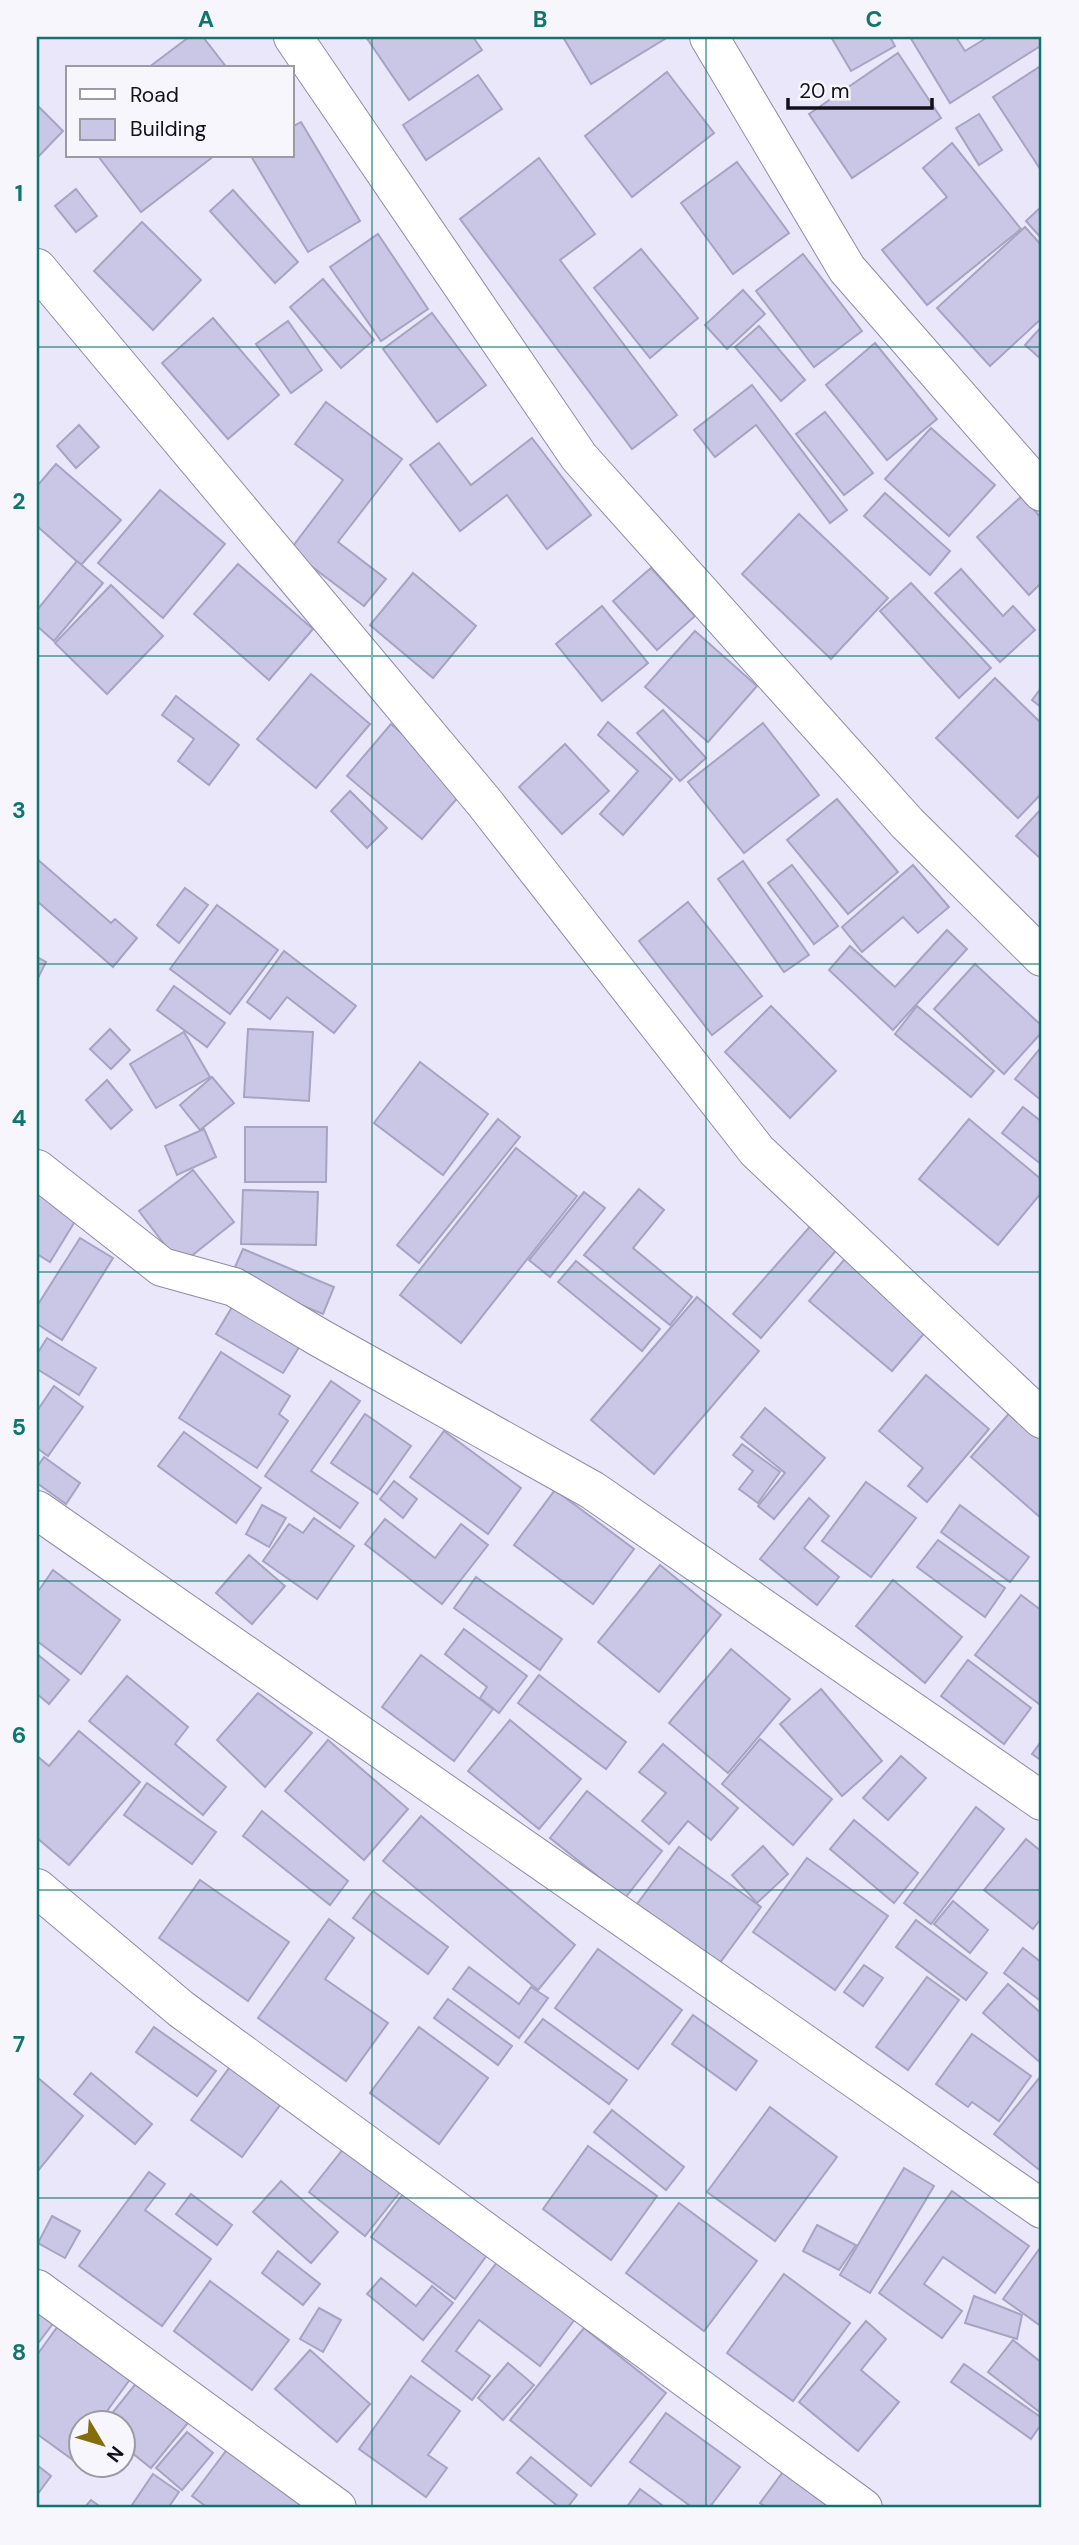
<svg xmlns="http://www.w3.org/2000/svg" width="1079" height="2545" font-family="'DM Sans',sans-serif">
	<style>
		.building { fill: #cac6e6; stroke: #a7a3c2; stroke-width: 2 }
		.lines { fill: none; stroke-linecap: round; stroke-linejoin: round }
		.minor-casing { stroke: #918aa7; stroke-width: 40 }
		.minor { stroke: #fff; stroke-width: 38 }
		.grid { fill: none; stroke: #0f766e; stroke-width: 2; stroke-opacity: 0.55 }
		.neatline { fill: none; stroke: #0f766e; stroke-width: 2.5 }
		.grid-label { font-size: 23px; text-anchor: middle; font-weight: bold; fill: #0f766e }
	</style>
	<rect width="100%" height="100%" fill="#ebe7fa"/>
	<!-- building -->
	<g class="building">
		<path d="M189 37H203L227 68H148Z"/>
		<path d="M366 37H473L482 50 409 100Z"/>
		<path d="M563 37H668L591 84Z"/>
		<path d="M831 37H890L895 46 851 71Z"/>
		<path d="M910 37H956L965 51 988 37H1042V45L950 103Z"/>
		<path d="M898 53 941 118 852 178 809 114Z"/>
		<path d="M1042 65V172L993 97Z"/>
		<path d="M667 72 714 133 632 197 585 136Z"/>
		<path d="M478 75 502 109 426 160 403 125Z"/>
		<path d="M37 105 63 131 37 158Z"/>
		<path d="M979 114 1002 150 979 165 956 128Z"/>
		<path d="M301 122 360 221 308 252 251 156H292V127Z"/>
		<path d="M952 143 1021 229 927 305 882 250 947 197 923 168Z"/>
		<path d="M98 156H214L141 212Z"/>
		<path d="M539 158 595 234 560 260 677 415 632 449 460 219Z"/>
		<path d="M737 162 789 233 733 274 681 203Z"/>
		<path d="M76 189 97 216 76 232 55 206Z"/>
		<path d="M233 190 298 262 275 283 210 211Z"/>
		<path d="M1040 208 1042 210V239L1026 221Z"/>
		<path d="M142 222 201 280 153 330 94 271Z"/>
		<path d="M1025 227 1042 246V318L990 366 937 308Z"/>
		<path d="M378 234 428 309 381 341 330 267Z"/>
		<path d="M641 249 698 318 650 358 594 288Z"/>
		<path d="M803 254 862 331 814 367 756 291Z"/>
		<path d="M323 279 374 340 341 368 290 307Z"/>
		<path d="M743 290 765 314 727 349 705 325Z"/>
		<path d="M432 313 486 385 437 422 383 349Z"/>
		<path d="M213 318 279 395 228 439 162 363Z"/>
		<path d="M288 321 322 370 291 393 256 344Z"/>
		<path d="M759 326 805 380 781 401 735 347Z"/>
		<path d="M1042 326V360L1025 345Z"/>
		<path d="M875 343 937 419 887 460 826 385Z"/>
		<path d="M752 385 847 510 830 523 756 425 715 457 694 430Z"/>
		<path d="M326 402 402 459 338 542 386 579 364 606 290 550 343 480 295 444Z"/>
		<path d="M825 412 873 473 844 495 796 434Z"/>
		<path d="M79 425 99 447 76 468 57 446Z"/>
		<path d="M931 428 995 485 949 536 885 479Z"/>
		<path d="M532 438 591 515 547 549 507 495 460 531 410 465 439 443 471 485Z"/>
		<path d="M56 464 121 520 81 565 37 526V486Z"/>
		<path d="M160 490 225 544 163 618 98 563Z"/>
		<path d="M885 493 950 551 930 575 864 516Z"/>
		<path d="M1022 496 1042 519V582L1029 595 977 537Z"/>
		<path d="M799 514 888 598 831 659 742 574Z"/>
		<path d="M77 561 103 583 54 641 37 626V610Z"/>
		<path d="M238 564 313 629 269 680 194 614Z"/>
		<path d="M651 568 695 616 657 650 613 601Z"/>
		<path d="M961 569 1003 616 1013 606 1035 630 1000 662 935 593Z"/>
		<path d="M413 573 476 626 433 678 370 625Z"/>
		<path d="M911 583 991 668 959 698 880 611Z"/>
		<path d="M111 585 163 636 107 694 55 643Z"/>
		<path d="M602 606 648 663 602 701 556 644Z"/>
		<path d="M695 631 757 686 708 742 645 687Z"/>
		<path d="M311 674 370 724 316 788 257 739Z"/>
		<path d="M995 678 1042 724V793L1018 818 936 738Z"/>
		<path d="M1042 687V708L1032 700Z"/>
		<path d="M176 696 239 745 209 785 178 761 194 739 162 715Z"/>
		<path d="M663 710 706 758 680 781 637 733Z"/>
		<path d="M608 722 672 779 623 835 600 814 638 771 598 735Z"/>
		<path d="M763 723 819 795 744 853 688 782Z"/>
		<path d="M391 724 466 788 422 839 347 776Z"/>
		<path d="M565 744 609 791 562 834 519 787Z"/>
		<path d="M350 791 387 828 367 848 331 811Z"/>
		<path d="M837 799 898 872 848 914 787 840Z"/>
		<path d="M1042 808V860L1016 836Z"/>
		<path d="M37 859 111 923 115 919 137 938 113 967 37 901Z"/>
		<path d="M743 861 809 955 784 972 718 879Z"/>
		<path d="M792 865 838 926 814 944 768 883Z"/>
		<path d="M913 865 949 907 918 933 903 917 862 952 842 927Z"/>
		<path d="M185 888 208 905 179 943 157 925Z"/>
		<path d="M688 902 762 996 712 1035 639 941Z"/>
		<path d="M217 905 278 950 230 1014 170 969Z"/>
		<path d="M947 930 967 949 893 1030 829 970 850 946 895 987Z"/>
		<path d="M284 951 356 1006 334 1033 287 997 270 1019 247 1002Z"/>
		<path d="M37 957 46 962 37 980Z"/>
		<path d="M975 964 1042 1026V1032L1004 1074 934 1009Z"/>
		<path d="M174 986 225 1023 207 1047 157 1010Z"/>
		<path d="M771 1006 836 1071 790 1118 725 1052Z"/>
		<path d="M917 1006 994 1071 971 1097 895 1034Z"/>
		<path d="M110 1029 130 1050 111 1069 90 1049Z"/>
		<path d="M248 1029 313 1032 309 1101 244 1097Z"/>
		<path d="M184 1032 210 1077 156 1108 130 1064Z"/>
		<path d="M1042 1046V1101L1015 1079Z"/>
		<path d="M420 1062 488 1114 443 1175 374 1123Z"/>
		<path d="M212 1077 234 1103 200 1130 180 1105Z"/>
		<path d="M107 1080 132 1110 111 1129 86 1100Z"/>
		<path d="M1023 1107 1042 1122V1165L1002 1133Z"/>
		<path d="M498 1119 520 1137 419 1263 397 1245Z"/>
		<path d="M969 1119 1042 1180V1192L998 1245 919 1179Z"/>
		<path d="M245 1127H327L326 1182H245Z"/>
		<path d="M204 1129 216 1157 177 1175 165 1146Z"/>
		<path d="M516 1148 577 1196 461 1343 400 1295Z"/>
		<path d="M193 1170 234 1222 180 1265 139 1211Z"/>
		<path d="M639 1189 664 1210 633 1248 692 1297 670 1325 584 1255Z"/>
		<path d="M243 1190 318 1192 316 1245 241 1244Z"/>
		<path d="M584 1192 605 1208 550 1277 529 1260Z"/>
		<path d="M37 1193 77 1218 50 1262 37 1254Z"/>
		<path d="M814 1222 840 1246 761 1338 733 1314Z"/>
		<path d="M80 1238 113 1258 62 1340 37 1324V1306Z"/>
		<path d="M243 1249 334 1287 323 1314 231 1276Z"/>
		<path d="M850 1253 933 1323 892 1371 809 1301Z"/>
		<path d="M576 1261 660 1329 642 1351 558 1282Z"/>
		<path d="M697 1297 759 1351 654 1474 591 1420Z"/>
		<path d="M235 1302 303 1341 283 1373 216 1334Z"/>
		<path d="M47 1338 96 1368 79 1395 37 1369V1354Z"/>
		<path d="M221 1352 290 1396 279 1414 288 1421 257 1468 179 1418Z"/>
		<path d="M926 1375 989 1429 927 1502 908 1486 923 1468 879 1431Z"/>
		<path d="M331 1381 360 1401 311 1471 358 1503 340 1528 265 1476Z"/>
		<path d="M54 1386 83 1407 48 1456 37 1448V1411Z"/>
		<path d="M765 1408 825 1458 774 1519 758 1506 785 1473 741 1437Z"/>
		<path d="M1013 1409 1042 1434V1519L971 1457Z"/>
		<path d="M365 1414 411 1446 377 1494 331 1463Z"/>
		<path d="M444 1431 521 1488 488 1534 410 1477Z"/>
		<path d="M184 1432 261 1488 236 1523 158 1466Z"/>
		<path d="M742 1444 780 1472 758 1503 739 1489 753 1471 733 1455Z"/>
		<path d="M44 1457 80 1483 66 1504 37 1483V1467Z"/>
		<path d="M394 1481 417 1499 403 1518 380 1499Z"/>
		<path d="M866 1482 916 1518 871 1577 822 1541Z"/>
		<path d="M555 1490 634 1549 593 1604 514 1545Z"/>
		<path d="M809 1498 829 1516 804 1548 839 1577 817 1605 760 1559Z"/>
		<path d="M262 1505 286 1518 269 1547 246 1534Z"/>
		<path d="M960 1505 1029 1557 1010 1582 941 1532Z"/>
		<path d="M314 1518 354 1546 317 1599 263 1561 289 1524 303 1533Z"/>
		<path d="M385 1519 435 1558 461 1524 488 1545 442 1604 365 1544Z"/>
		<path d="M938 1540 1005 1588 985 1617 917 1567Z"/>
		<path d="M249 1555 285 1586 252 1624 216 1593Z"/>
		<path d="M660 1565 721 1615 659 1692 598 1642Z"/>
		<path d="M53 1570 120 1620 81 1674 37 1641V1593Z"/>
		<path d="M476 1577 562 1639 540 1670 454 1608Z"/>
		<path d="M893 1580 962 1637 925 1683 856 1626Z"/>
		<path d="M1021 1595 1042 1611V1699L1039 1704 975 1655Z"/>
		<path d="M464 1629 527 1676 499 1713 480 1698 487 1687 445 1654Z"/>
		<path d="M731 1649 790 1699 728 1773 669 1723Z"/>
		<path d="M37 1654 69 1680 49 1704 37 1694Z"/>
		<path d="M421 1655 493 1709 454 1761 382 1707Z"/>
		<path d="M968 1660 1031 1708 1004 1744 941 1696Z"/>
		<path d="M539 1675 626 1742 606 1769 518 1703Z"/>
		<path d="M127 1676 188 1727 175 1744 226 1787 203 1815 89 1721Z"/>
		<path d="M821 1689 882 1761 842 1796 780 1724Z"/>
		<path d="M258 1693 312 1733 265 1787 217 1740Z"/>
		<path d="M510 1720 581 1779 539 1829 468 1771Z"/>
		<path d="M79 1731 140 1782 69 1865 37 1838V1756L49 1766Z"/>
		<path d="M760 1739 832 1799 793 1845 722 1784Z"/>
		<path d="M328 1740 408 1809 364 1860 285 1791Z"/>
		<path d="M1042 1740V1761L1032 1754Z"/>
		<path d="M663 1744 738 1808 711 1840 688 1821 669 1844 642 1821 666 1793 639 1772Z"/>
		<path d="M901 1756 926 1778 888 1820 863 1798Z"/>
		<path d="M147 1783 216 1832 192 1864 124 1815Z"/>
		<path d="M587 1791 662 1851 625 1898 550 1838Z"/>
		<path d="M976 1807 1004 1829 931 1924 904 1903Z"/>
		<path d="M262 1811 348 1881 330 1905 243 1836Z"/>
		<path d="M421 1816 575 1945 538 1990 383 1861Z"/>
		<path d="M854 1820 918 1873 894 1903 830 1849Z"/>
		<path d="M1026 1839 1042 1852V1917L1033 1929 984 1890Z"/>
		<path d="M763 1846 788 1874 757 1903 732 1875Z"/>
		<path d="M679 1847 761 1907 719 1964 637 1904Z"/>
		<path d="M807 1858 888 1916 835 1990 753 1932Z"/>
		<path d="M200 1880 289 1942 248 2001 159 1938Z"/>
		<path d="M373 1891 448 1947 428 1974 353 1918Z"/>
		<path d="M953 1901 988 1930 970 1953 934 1924Z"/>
		<path d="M329 1919 354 1938 325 1979 388 2023 346 2081 258 2018Z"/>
		<path d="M916 1920 987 1973 966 2000 896 1947Z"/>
		<path d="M1023 1948 1042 1963V2002L1004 1973Z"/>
		<path d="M598 1949 682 2010 638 2069 555 2008Z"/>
		<path d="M864 1965 883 1978 863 2006 844 1992Z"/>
		<path d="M469 1967 519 2004 531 1987 548 1998 519 2038 453 1989Z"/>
		<path d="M927 1977 959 2000 908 2070 876 2047Z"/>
		<path d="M1008 1984 1042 2014V2064L983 2013Z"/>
		<path d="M448 1999 512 2046 498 2065 434 2018Z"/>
		<path d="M693 2015 757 2061 736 2090 672 2044Z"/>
		<path d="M543 2019 627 2080 609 2104 525 2042Z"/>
		<path d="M154 2027 216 2071 197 2096 136 2052Z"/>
		<path d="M419 2027 488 2078 439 2144 370 2093Z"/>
		<path d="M972 2034 1031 2076 999 2121 972 2102 968 2107 936 2084Z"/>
		<path d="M235 2060 286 2097 242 2157 191 2120Z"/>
		<path d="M91 2073 152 2124 135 2144 74 2094Z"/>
		<path d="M37 2077 83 2116 37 2172Z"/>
		<path d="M1040 2077 1042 2079V2172L994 2134Z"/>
		<path d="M770 2107 837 2157 775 2241 707 2192Z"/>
		<path d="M612 2110 684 2167 666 2190 594 2132Z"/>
		<path d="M348 2143 404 2187 365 2236 309 2192Z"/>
		<path d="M588 2146 657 2196 611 2260 543 2209Z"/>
		<path d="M904 2168 934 2186 870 2293 840 2275Z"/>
		<path d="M149 2172 165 2184 145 2210 211 2259 162 2326 79 2266Z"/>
		<path d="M281 2181 338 2232 311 2263 253 2212Z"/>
		<path d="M406 2190 490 2251 455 2299 371 2237Z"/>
		<path d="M952 2191 1029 2246 995 2293 943 2257 924 2284 962 2311 942 2338 879 2293Z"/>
		<path d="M191 2194 232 2225 217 2245 176 2214Z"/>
		<path d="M679 2203 757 2261 704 2331 626 2273Z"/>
		<path d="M52 2216 80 2231 65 2258 38 2243Z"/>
		<path d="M817 2225 856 2245 839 2270 803 2251Z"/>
		<path d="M1040 2248 1042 2250V2327L1003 2299Z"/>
		<path d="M278 2251 320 2284 303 2305 262 2273Z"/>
		<path d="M498 2261 575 2319 540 2366 479 2320 456 2351 490 2376 472 2400 422 2361Z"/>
		<path d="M784 2274 850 2323 793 2401 727 2353Z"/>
		<path d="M381 2278 416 2306 432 2286 453 2303 423 2340 367 2294Z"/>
		<path d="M210 2281 289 2340 252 2390 174 2331Z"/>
		<path d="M974 2296 1022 2315 1017 2339 965 2323Z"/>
		<path d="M37 2302 58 2317 39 2342 37 2341Z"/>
		<path d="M319 2308 341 2320 323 2352 300 2339Z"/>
		<path d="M866 2321 886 2339 861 2370 899 2402 858 2451 799 2402Z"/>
		<path d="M58 2326 131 2378 99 2422H80V2449L73 2460 37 2434V2355Z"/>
		<path d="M584 2328 666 2393 591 2486 510 2420Z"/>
		<path d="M1013 2340 1042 2363V2414L988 2372Z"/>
		<path d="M310 2350 370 2404 337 2442 275 2389Z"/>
		<path d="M508 2363 534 2385 503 2420 478 2398Z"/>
		<path d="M964 2364 1042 2418V2423L1031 2439 951 2382Z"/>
		<path d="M142 2376 192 2418 151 2468 122 2445V2422H105Z"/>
		<path d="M411 2376 460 2411 428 2455 447 2468 426 2497 359 2449Z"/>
		<path d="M666 2413 740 2467 709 2508H693L630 2462Z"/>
		<path d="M187 2432 213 2453 182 2490 156 2468Z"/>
		<path d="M232 2443 311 2508H208L192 2496Z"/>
		<path d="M531 2457 577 2495 567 2508H560L517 2473Z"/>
		<path d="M37 2465 51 2476 37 2495Z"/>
		<path d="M783 2472 832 2508H767L760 2503Z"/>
		<path d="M153 2474 179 2492 168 2508H130Z"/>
		<path d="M640 2489 666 2508H626Z"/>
		<path d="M91 2500 102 2508H84Z"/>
	</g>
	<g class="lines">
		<defs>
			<g id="minor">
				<path d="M293 37 579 457 907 823 1042 957"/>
				<path d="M709 37 847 269 1042 492"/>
				<path d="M37 268 484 802 757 1151 1042 1419"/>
				<path d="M37 1169 162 1267 234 1287 320 1338 592 1490 1042 1801"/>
				<path d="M37 1510 1042 2209"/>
				<path d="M37 1888 181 2009 863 2508"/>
				<path d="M37 2289 337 2508"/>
			</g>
		</defs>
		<!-- minor casing -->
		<use href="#minor" class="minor-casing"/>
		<!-- minor -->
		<use href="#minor" class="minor"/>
	</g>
	<!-- grid -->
	<path class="grid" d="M372 37V2508M706 37V2508M37 347H1042M37 656H1042M37 964H1042M37 1272H1042M37 1581H1042M37 1890H1042M37 2198H1042"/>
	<!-- border -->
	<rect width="1079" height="2545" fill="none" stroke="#f7f6fd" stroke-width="77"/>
	<!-- legend -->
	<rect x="66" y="66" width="228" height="91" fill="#f7f6fd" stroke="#9c9aa3" stroke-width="2"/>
	<rect x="80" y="89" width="35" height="10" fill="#ffffff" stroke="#9c9aa3" stroke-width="2"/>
	<text x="130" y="102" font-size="21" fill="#13101b">Road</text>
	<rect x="80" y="119" width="35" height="21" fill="#cac6e6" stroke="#9c9aa3" stroke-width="2"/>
	<text x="130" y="136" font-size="21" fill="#13101b">Building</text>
	<!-- north arrow -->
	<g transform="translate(102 2444) rotate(128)"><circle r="33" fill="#f7f6fd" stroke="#9c9aa3" stroke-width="2"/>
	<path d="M0-5L12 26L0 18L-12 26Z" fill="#836e0b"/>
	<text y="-10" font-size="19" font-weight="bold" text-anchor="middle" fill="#13101b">N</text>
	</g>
	<!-- scale -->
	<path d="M788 98v10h144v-10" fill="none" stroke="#13101b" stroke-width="3.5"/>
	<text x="799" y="98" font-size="21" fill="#13101b" stroke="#f7f6fd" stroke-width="5" paint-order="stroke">20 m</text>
	<rect x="38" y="38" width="1002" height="2468" class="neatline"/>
	<g class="grid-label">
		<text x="206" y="27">A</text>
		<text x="540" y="27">B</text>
		<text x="874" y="27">C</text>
		<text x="19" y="201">1</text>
		<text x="19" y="509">2</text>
		<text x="19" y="818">3</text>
		<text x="19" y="1126">4</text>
		<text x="19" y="1435">5</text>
		<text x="19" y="1743">6</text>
		<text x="19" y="2052">7</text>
		<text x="19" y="2360">8</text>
	</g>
</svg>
